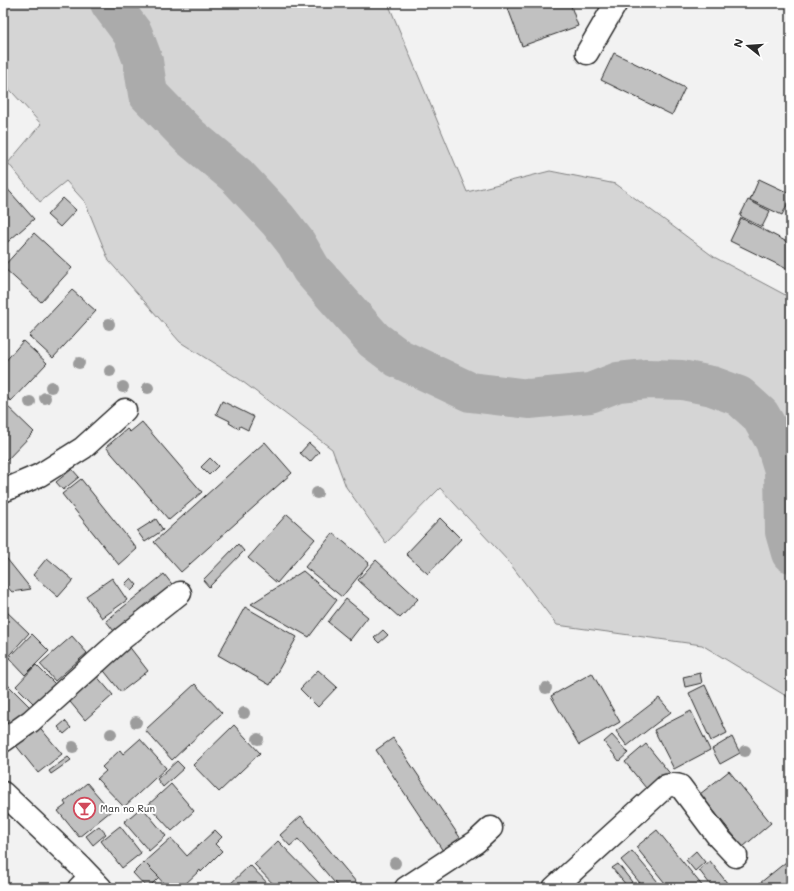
<svg xmlns="http://www.w3.org/2000/svg" width="794" height="891" font-family="Mali,sans-serif">
	<style>
		.green { fill: #d5d5d5; stroke: #808080 }
		.lines { fill: none; stroke-linecap: round; stroke-linejoin: round }
		.river { stroke: #ababab; stroke-width: 40 }
		.building { fill: #c1c1c1; stroke: #2b2b2b }
		.minor-casing { stroke: #2b2b2b; stroke-width: 25 }
		.major-casing { stroke: #2b2b2b; stroke-width: 25 }
		.minor { stroke: #fff; stroke-width: 22 }
		.major { stroke: #fff; stroke-width: 22 }
		.tree { fill: #9c9c9c }
		.labels { text-anchor: middle; dominant-baseline: central; stroke-width: 4; stroke-linejoin: round; paint-order: stroke }
		.poi-label { font-size: 10px; fill: #2b2b2b; stroke: #fff; text-anchor: start }
	</style>
	<rect width="100%" height="100%" fill="#f2f2f2"/>
	<filter id="ink" filterUnits="userSpaceOnUse"><feTurbulence type="fractalNoise" baseFrequency=".025" numOctaves="2"/><feDisplacementMap in="SourceGraphic" scale="8" xChannelSelector="R" yChannelSelector="G"/><feConvolveMatrix kernelMatrix="1 2 1 2 8 2 1 2 1" color-interpolation-filters="sRGB"/></filter>
	<g filter="url(#ink)">
		<!-- green -->
		<path class="green" d="M3 3H388L467 192 550 171 616 184 714 257 791 298V699L702 645 557 625 508 561 440 488 386 543 346 487 332 449 239 379 180 342 109 261 85 202 66 181 40 202 8 163 41 124 3 82Z"/>
		<g class="lines">
			<!-- river -->
			<path class="river" d="M110 3 133 34 143 61 148 94 190 137 237 176 278 220 296 243 311 269 374 340 398 358 470 392 529 399 590 393 618 382 647 379 682 380 712 386 739 396 760 415 775 441 784 470 785 532 791 553"/>
		</g>
		<!-- building -->
		<g class="building">
			<path d="M506 3H570L578 26 522 46Z"/>
			<path d="M614 53 685 88 672 115 601 80Z"/>
			<path d="M759 179 791 194V197L782 215 750 200Z"/>
			<path d="M3 185H4L34 219 3 246Z"/>
			<path d="M63 198 76 210 60 227 47 215Z"/>
			<path d="M748 200 770 211 762 227 740 216Z"/>
			<path d="M741 218 791 244V271L730 241Z"/>
			<path d="M34 233 72 268 41 302 3 267Z"/>
			<path d="M72 290 96 311 53 358 29 336Z"/>
			<path d="M23 341 47 363 11 401 3 394V364Z"/>
			<path d="M222 401 254 417 248 430 240 426 239 429 229 423 230 421 216 414Z"/>
			<path d="M3 402 34 432 3 464Z"/>
			<path d="M142 422 202 492 169 520 106 447 127 429 130 432Z"/>
			<path d="M265 442 292 473 181 572 154 542Z"/>
			<path d="M309 443 319 452 310 462 300 453Z"/>
			<path d="M210 458 218 466 209 475 201 467Z"/>
			<path d="M72 469 79 477 63 490 56 482Z"/>
			<path d="M81 479 137 549 119 565 62 494Z"/>
			<path d="M287 514 315 539 277 583 248 558Z"/>
			<path d="M440 518 461 539 428 574 406 554Z"/>
			<path d="M156 519 163 530 145 542 137 531Z"/>
			<path d="M333 533 369 563 342 597 305 567Z"/>
			<path d="M238 544 244 551 209 587 203 580Z"/>
			<path d="M3 554 31 589 12 592 3 582Z"/>
			<path d="M47 558 73 580 58 597 33 575Z"/>
			<path d="M376 560 418 599 400 618 358 580Z"/>
			<path d="M303 571 337 600 309 637 251 604Z"/>
			<path d="M164 574 175 588 117 635 106 621Z"/>
			<path d="M112 578 127 600 102 618 86 596Z"/>
			<path d="M131 578 137 585 131 591 125 584Z"/>
			<path d="M346 599 368 617 350 640 328 622Z"/>
			<path d="M245 607 297 637 270 685 218 655Z"/>
			<path d="M5 610 29 633 3 662V612Z"/>
			<path d="M383 630 388 635 379 643 374 638Z"/>
			<path d="M32 634 49 651 25 675 9 658Z"/>
			<path d="M72 636 87 653 55 681 40 664Z"/>
			<path d="M128 645 148 671 121 692 101 667Z"/>
			<path d="M36 665 57 686 37 707 16 686Z"/>
			<path d="M318 670 337 687 318 707 300 689Z"/>
			<path d="M94 673 113 695 85 720 66 697Z"/>
			<path d="M592 673 620 722 579 745 551 696Z"/>
			<path d="M700 673 702 683 685 687 683 677Z"/>
			<path d="M6 683 32 709 11 731 3 723V686Z"/>
			<path d="M195 684 222 713 172 760 145 730Z"/>
			<path d="M705 685 727 733 711 741 689 693Z"/>
			<path d="M659 698 671 712 627 746 616 731Z"/>
			<path d="M691 711 710 750 674 769 654 730Z"/>
			<path d="M65 721 71 728 64 734 58 727Z"/>
			<path d="M37 724 62 754 38 773 14 743Z"/>
			<path d="M234 725 260 753 219 792 193 765Z"/>
			<path d="M612 735 628 753 619 761 604 742Z"/>
			<path d="M732 737 740 753 720 764 712 749Z"/>
			<path d="M393 738 463 842 445 854 376 750Z"/>
			<path d="M140 739 166 768 124 807 97 779 106 771 102 767 120 750 123 754Z"/>
			<path d="M646 744 672 776 650 793 625 762Z"/>
			<path d="M68 757 71 760 51 774 49 771Z"/>
			<path d="M177 761 184 768 163 787 157 779Z"/>
			<path d="M729 771 771 823 743 847 700 794Z"/>
			<path d="M87 783 111 811 79 837 58 811 66 805 64 802Z"/>
			<path d="M171 784 194 811 172 831 148 805Z"/>
			<path d="M142 807 166 836 149 851 124 822Z"/>
			<path d="M301 816 361 888H339L298 839 290 846 280 835Z"/>
			<path d="M99 826 106 834 93 845 86 836Z"/>
			<path d="M120 826 141 853 122 868 101 841Z"/>
			<path d="M215 830 222 837 215 844 222 851 201 872 200 870 181 888H168L144 862 171 838 187 856Z"/>
			<path d="M657 830 704 888H669L636 847Z"/>
			<path d="M278 841 324 888H277L254 864Z"/>
			<path d="M632 851 663 888H644L621 860Z"/>
			<path d="M696 851 705 862 695 871 686 860Z"/>
			<path d="M791 858V888H764L760 883Z"/>
			<path d="M710 861 731 888H713L699 870Z"/>
			<path d="M144 862 159 877 148 888H147L133 873Z"/>
			<path d="M618 864 632 882 627 886 612 868Z"/>
			<path d="M250 865 272 888H226Z"/>
		</g>
		<g class="lines">
			<defs>
				<g id="minor">
					<path d="M587 53 616 3"/>
					<path d="M3 491 40 475 83 448 125 410"/>
					<path d="M3 741 31 721 123 638 180 593"/>
					<path d="M79 888 90 877"/>
					<path d="M406 888 476 842 491 828"/>
					<path d="M554 888 666 786C671 785 675 784 680 786L719 838 736 856"/>
				</g>
				<path id="major" d="M3 793 81 867 101 888"/>
			</defs>
			<!-- minor casing -->
			<use href="#minor" class="minor-casing"/>
			<!-- major casing -->
			<use href="#major" class="major-casing"/>
			<!-- minor -->
			<use href="#minor" class="minor"/>
			<!-- major -->
			<use href="#major" class="major"/>
		</g>
		<!-- trees -->
		<g class="tree">
			<circle cx="109" cy="324" r="6"/>
			<circle cx="79" cy="363" r="6"/>
			<circle cx="110" cy="371" r="6"/>
			<circle cx="51" cy="387" r="6"/>
			<circle cx="123" cy="387" r="6"/>
			<circle cx="148" cy="388" r="6"/>
			<circle cx="45" cy="398" r="6"/>
			<circle cx="30" cy="402" r="6"/>
			<circle cx="317" cy="493" r="6"/>
			<circle cx="546" cy="688" r="6"/>
			<circle cx="244" cy="713" r="6"/>
			<circle cx="136" cy="722" r="6"/>
			<circle cx="111" cy="734" r="6"/>
			<circle cx="258" cy="739" r="6"/>
			<circle cx="73" cy="747" r="6"/>
			<circle cx="745" cy="751" r="6"/>
			<circle cx="395" cy="863" r="6"/>
		</g>
	</g>
	<!-- icons -->
	<defs>
		<symbol id="bar-ring" viewBox="-11 -11 22 22"><circle r="9.5" fill="#fff" stroke="#d1495b" stroke-width="1.5"/><path d="M-6-5H6L.8 .8V4.5H3.5V6h-7V4.5H-.8V.8Z" fill="#d1495b"/></symbol>
	</defs>
	<g fill-rule="evenodd">
		<use href="#bar-ring" x="72" y="796" width="25" height="25"/>
	</g>
	<g class="labels">
		<!-- poi labels -->
		<g class="poi-label">
			<text x="100" y="808">Man no Run</text>
		</g>
	</g>
	<!-- margin -->
	<rect width="794" height="891" fill="none" stroke="#fff" stroke-width="16"/>
	<rect x="8" y="8" width="778" height="875" fill="none" stroke="#2b2b2b" stroke-width="1.5" filter="url(#ink)"/>
	<!-- north arrow -->
	<g transform="translate(748 46) rotate(287)" stroke="#ffffff" stroke-width="3" paint-order="stroke">
	<path d="M0-3L7 15L0 10L-7 15Z" fill="#2b2b2b"/>
	<text y="-6" font-size="11" font-weight="bold" text-anchor="middle" fill="#2b2b2b">N</text>
	</g>
</svg>
